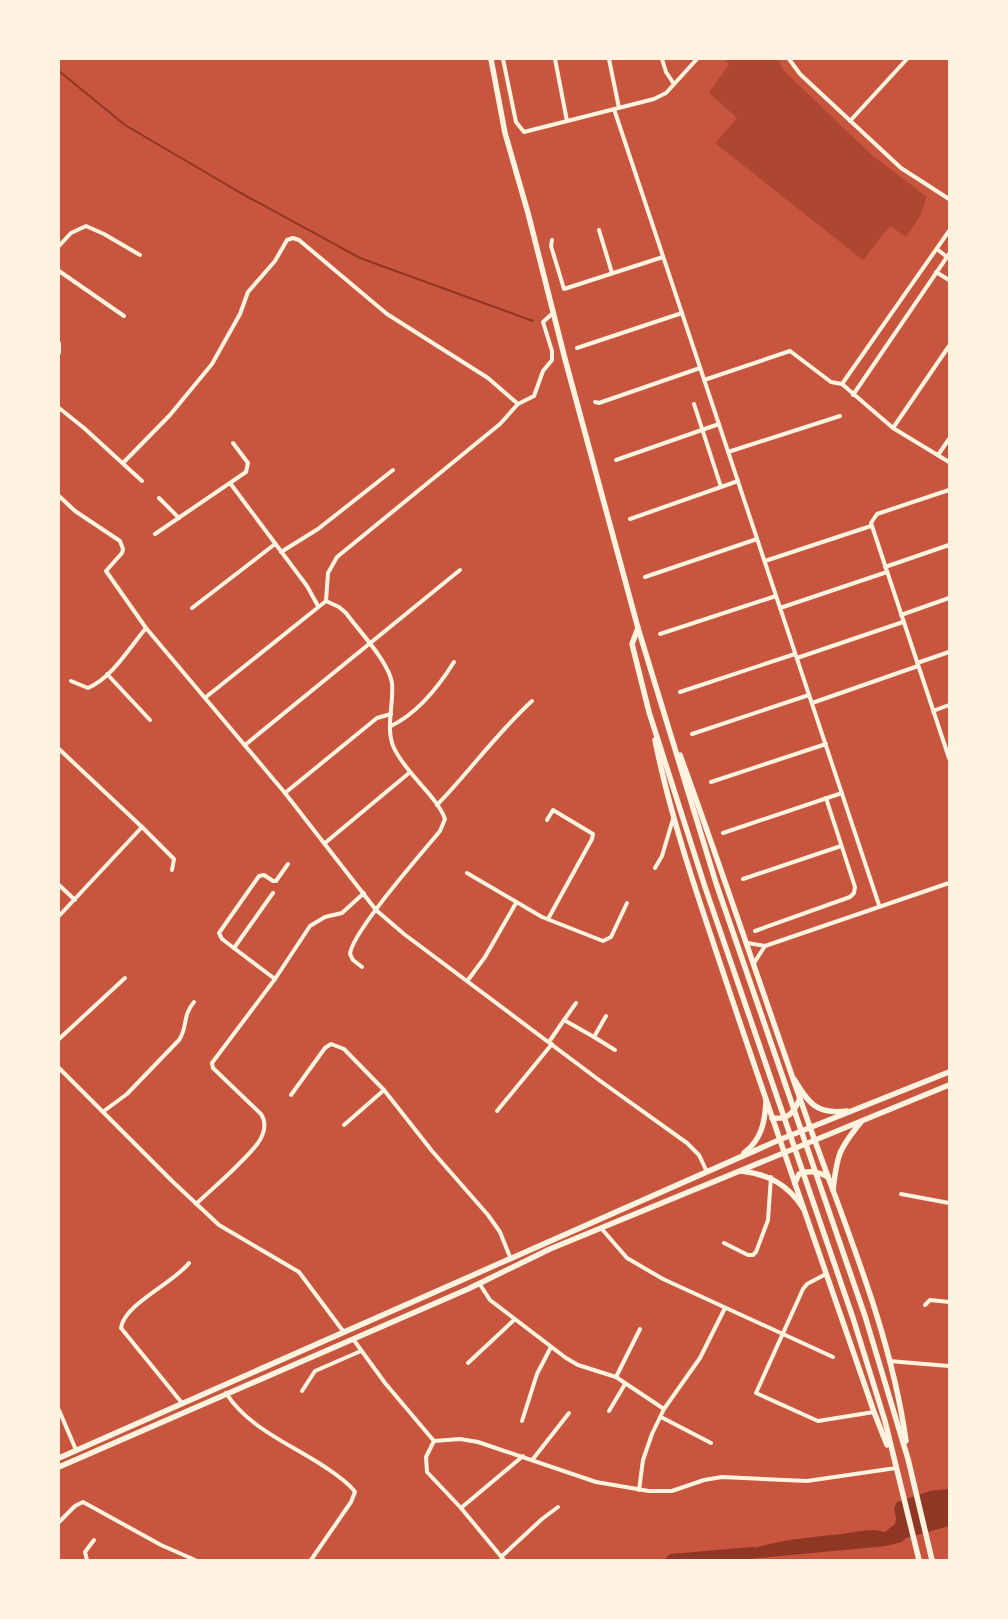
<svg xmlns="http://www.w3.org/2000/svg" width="1008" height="1619" font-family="Quicksand,sans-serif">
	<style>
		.green { fill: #ae4732 }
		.water { fill: #8f3625 }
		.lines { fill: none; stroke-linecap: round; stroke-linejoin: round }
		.stream { stroke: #8f3625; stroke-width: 2 }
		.river { stroke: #8f3625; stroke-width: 12 }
		.minor { stroke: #fff3e0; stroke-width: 4 }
		.primary { stroke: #fff3e0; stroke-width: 5.5 }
		.trunk { stroke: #fff3e0; stroke-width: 5.5 }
	</style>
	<rect width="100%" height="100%" fill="#c8553d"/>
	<!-- green -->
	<path class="green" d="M724 59H778L784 71 872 155 927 197 920 216 906 237 890 226 863 260 715 143 737 118 709 93 729 64Z"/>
	<!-- water -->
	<path class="water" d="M949 1489V1526L906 1538 902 1542 886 1546 748 1559 735 1555C770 1540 805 1538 842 1534 857 1532 870 1528 885 1532L895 1524 896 1518 894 1508 897 1502 930 1491Z"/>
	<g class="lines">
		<!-- stream -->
		<path class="stream" d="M59 71 125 125 239 192 360 258 533 321"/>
		<!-- river -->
		<path class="river" d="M672 1560 752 1553"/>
		<!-- minor -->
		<g class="minor">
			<path d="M503 59 516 122 524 132 654 99 666 93 697 59"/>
			<path d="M555 59 567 121"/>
			<path d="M609 59 619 108"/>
			<path d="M662 59 666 72 674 84"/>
			<path d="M789 59 800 74 901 168 949 199"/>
			<path d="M614 109 879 905"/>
			<path d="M850 121 907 59"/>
			<path d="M599 230 612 273"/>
			<path d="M552 240 551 246 564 289 663 257"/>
			<path d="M59 246 71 233 86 226 104 234 140 255"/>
			<path d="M937 249 947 257"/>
			<path d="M59 271 124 316"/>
			<path d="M936 272 949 280"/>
			<path d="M59 343V353"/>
			<path d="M577 348 682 313"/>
			<path d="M704 380 790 351 831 382 842 384 893 428 949 462"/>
			<path d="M842 384 949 231"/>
			<path d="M853 395 949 254"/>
			<path d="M595 402 599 403 700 368"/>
			<path d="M694 404 721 487"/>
			<path d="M59 408 84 428 142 481"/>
			<path d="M893 428 949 346"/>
			<path d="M728 452 840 416"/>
			<path d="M938 455 949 439"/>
			<path d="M616 460 719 424"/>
			<path d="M123 463 170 415 212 364 240 314 248 292 275 261 287 240 293 238 299 240 387 314 488 378 518 404"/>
			<path d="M230 483 307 586 318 606"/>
			<path d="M949 490 877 514 871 523 949 758"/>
			<path d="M59 496 75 511 120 541 123 549 122 553 106 571 146 628 285 793 376 910 404 934 599 1080 687 1143 699 1155 707 1172"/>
			<path d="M159 498 179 518"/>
			<path d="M630 519 738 481"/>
			<path d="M155 534 246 472 248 463 233 443"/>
			<path d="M281 552 318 529 393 470"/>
			<path d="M765 561 871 526"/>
			<path d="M885 567 949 545"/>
			<path d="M645 577 757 539"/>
			<path d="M326 601 339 607 346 613C359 631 389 662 392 683 394 704 385 729 394 748 406 774 437 796 445 819L440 831C422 853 352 932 350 954L353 960 362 967"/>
			<path d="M326 601 328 573 337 557 500 424 518 404 534 396 543 371 552 360V351L543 322 553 313"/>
			<path d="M192 608 275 544"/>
			<path d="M780 608 887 572"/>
			<path d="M901 615 949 598"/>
			<path d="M660 634 776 596"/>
			<path d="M797 658 903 622"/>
			<path d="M917 663 949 652"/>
			<path d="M107 674 150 720"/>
			<path d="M71 681 88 688C112 678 130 647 146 628"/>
			<path d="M680 692 795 654"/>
			<path d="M206 697 326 601"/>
			<path d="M812 703 918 666"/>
			<path d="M933 711 949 705"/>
			<path d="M391 726C418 713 439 686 454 662"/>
			<path d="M692 734 809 695"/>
			<path d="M245 745 460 570"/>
			<path d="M59 749 142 827"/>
			<path d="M711 782 826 744"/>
			<path d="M285 793 377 718 391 714"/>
			<path d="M437 805C470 771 497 733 532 701"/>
			<path d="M547 820 553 810 593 834 592 839 548 919"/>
			<path d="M723 833 842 793"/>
			<path d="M325 843 409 773"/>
			<path d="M655 868 662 856 673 819"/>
			<path d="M467 873 542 917 603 941 611 937 627 903"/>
			<path d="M743 879 841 846"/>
			<path d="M59 885 75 900"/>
			<path d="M59 916 142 827 174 859 172 870"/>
			<path d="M755 931 850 897 854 893 855 887 826 798"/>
			<path d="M747 943 765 946 949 883"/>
			<path d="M234 948 273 893"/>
			<path d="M754 963 765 946"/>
			<path d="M275 979 222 939 219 933 259 876 264 875 273 881H276L288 864"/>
			<path d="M468 980 485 957 516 903"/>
			<path d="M564 1020 576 1003"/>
			<path d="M594 1037 615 1050"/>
			<path d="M59 1039 125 978"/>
			<path d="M549 1042 564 1020 594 1037 606 1016"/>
			<path d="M59 1068 172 1181 219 1225 299 1272 343 1331"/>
			<path d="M291 1095 325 1048 331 1044 344 1049 384 1090 432 1151 488 1215 500 1232 510 1257"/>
			<path d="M104 1111 127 1094 179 1040C188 1027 182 1016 194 1002"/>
			<path d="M497 1111 552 1044"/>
			<path d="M344 1125 384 1090"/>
			<path d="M901 1194 949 1203"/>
			<path d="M196 1204C215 1186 243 1163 258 1143 264 1134 267 1123 261 1114L213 1068 212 1063 275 979 310 926 325 917 342 913 364 893"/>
			<path d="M601 1228 627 1258 663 1279 833 1357"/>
			<path d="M724 1243 748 1255H753L756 1252 768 1220 771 1177"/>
			<path d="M826 1274 807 1284 803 1289 756 1393 818 1421 874 1412"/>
			<path d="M479 1283 490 1300 566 1358 578 1365 616 1377 664 1409"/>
			<path d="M925 1305 930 1300 949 1302"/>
			<path d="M353 1339 385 1383 434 1441 460 1439 478 1442 596 1482 649 1491H672L704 1480 722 1477 807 1481 896 1468"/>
			<path d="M889 1361 949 1366"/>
			<path d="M468 1363 514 1320"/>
			<path d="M616 1377 640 1329"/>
			<path d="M302 1391 315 1371 361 1351"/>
			<path d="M226 1393C248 1428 292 1445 325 1467 335 1474 348 1482 355 1492L351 1502 311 1560"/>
			<path d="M182 1403 121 1328C124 1304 174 1283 189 1263"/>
			<path d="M59 1410 76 1450"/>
			<path d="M609 1411 625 1384"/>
			<path d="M661 1417 711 1443"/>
			<path d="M522 1421 537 1374 551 1347"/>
			<path d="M434 1441 426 1457 427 1472 461 1508 504 1560"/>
			<path d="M533 1459 569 1413"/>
			<path d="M639 1490 643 1460 652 1434 664 1409 700 1358 725 1308"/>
			<path d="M461 1508 523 1456"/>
			<path d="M59 1522 75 1506 83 1502 161 1545 195 1560"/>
			<path d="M501 1557 542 1519 558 1507"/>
			<path d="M87 1560 85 1552 94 1540"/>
		</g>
		<!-- primary -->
		<g class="primary">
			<path d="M491 59 505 133 528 213 565 359 638 628 716 883 865 1316 908 1459 932 1560"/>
			<path d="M638 628 632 644 649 712 705 887 853 1318 885 1421 919 1560"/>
			<path d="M655 740C672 825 702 908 729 990 776 1131 826 1272 874 1412L887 1445"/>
			<path d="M680 755C725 878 766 1003 810 1127 846 1229 891 1333 906 1441"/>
			<path d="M772 1118C788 1120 794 1113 800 1098"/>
			<path d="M795 1183 799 1174C809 1170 819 1172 828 1177"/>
		</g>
		<!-- trunk -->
		<g class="trunk">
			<path d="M794 1079C808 1103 817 1115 847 1111"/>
			<path d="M744 1153C761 1140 765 1123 766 1101"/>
			<path d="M741 1171C769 1174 788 1185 803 1208"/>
			<path d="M833 1190C837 1156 838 1150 861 1122"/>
			<path d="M59 1458 779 1140 949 1072"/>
			<path d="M59 1467 468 1289 550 1249 949 1085"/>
		</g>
	</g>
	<!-- border -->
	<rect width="1008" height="1619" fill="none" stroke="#fff3e0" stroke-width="120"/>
</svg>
